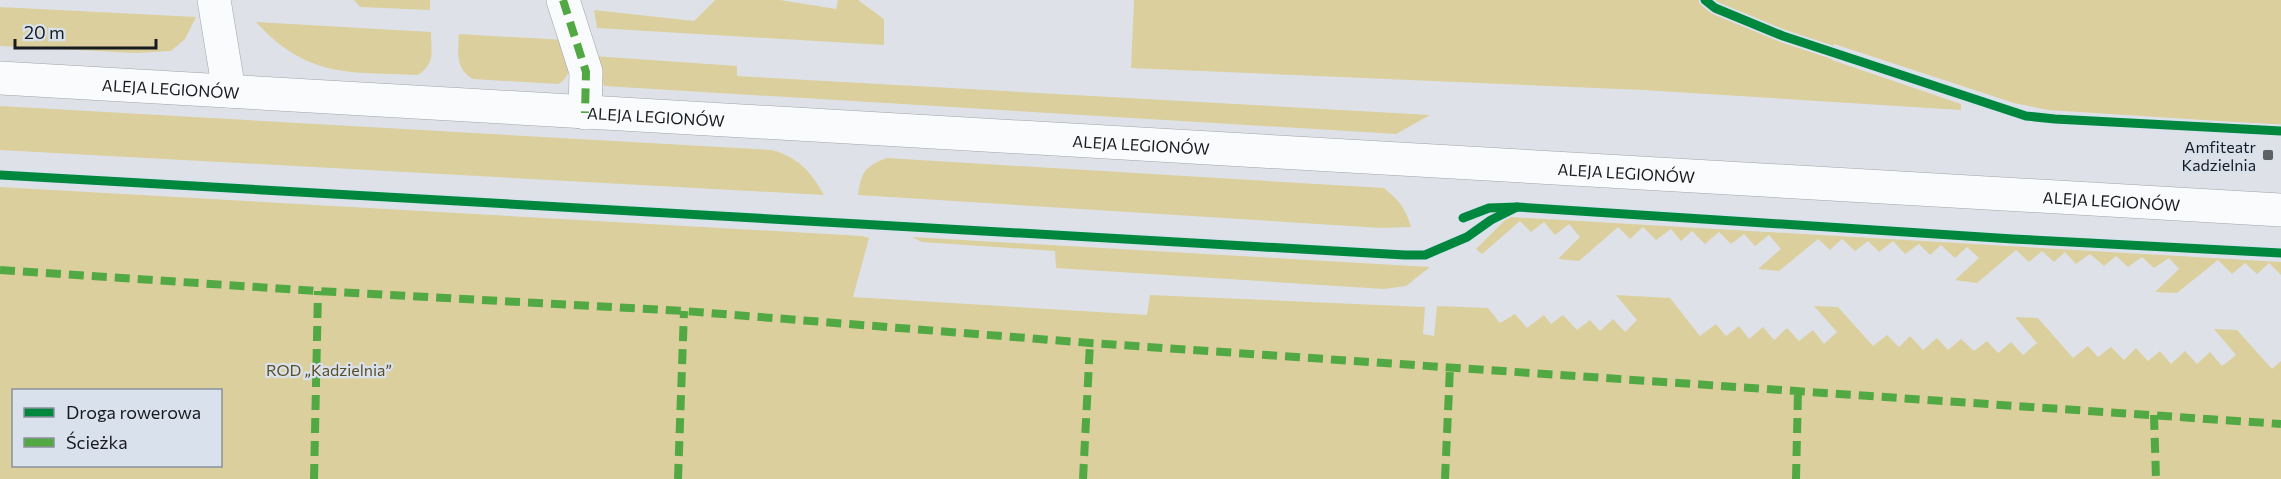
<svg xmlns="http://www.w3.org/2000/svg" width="2281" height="479" font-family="Commissioner,sans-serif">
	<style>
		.green { fill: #dbcf9d; fill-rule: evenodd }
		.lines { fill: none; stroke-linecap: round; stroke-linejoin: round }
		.street-casing { stroke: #a0a3a8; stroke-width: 34 }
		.secondary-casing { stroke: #a0a3a8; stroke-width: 34 }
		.street { stroke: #fafbfc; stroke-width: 33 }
		.secondary { stroke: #fafbfc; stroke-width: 33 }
		.quiet { stroke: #52a943; stroke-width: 8; stroke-dasharray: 15 8; stroke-linecap: butt }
		.cycleway-casing { stroke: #d9e1ed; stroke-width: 13 }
		.cycleway { stroke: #00873e; stroke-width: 9 }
		.poi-dot { fill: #5d6065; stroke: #d9e1ed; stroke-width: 2 }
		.labels { text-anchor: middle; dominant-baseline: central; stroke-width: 4.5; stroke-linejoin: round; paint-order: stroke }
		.street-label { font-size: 16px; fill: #171a1e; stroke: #d9e1ed }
		.poi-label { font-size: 16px; fill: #171a1e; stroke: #d9e1ed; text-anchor: end }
		.park-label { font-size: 16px; fill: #594e25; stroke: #d9e1ed }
	</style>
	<rect width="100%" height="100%" fill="#dee2e8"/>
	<!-- green -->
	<g class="green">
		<path d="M354 0H430V10L360 7Z"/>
		<path d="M715 0H780L836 9 838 0H858L884 19V45L597 28 594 10 694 21Z"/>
		<path d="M1134 0H2281V125L2048 110 2014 103 1834 44 1832 60 1961 104V110L1643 90 1131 68Z"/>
		<path d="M0 7 196 17 185 39 171 51 136 53 0 46Z"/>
		<path d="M256 22 431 32C431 52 436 63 418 75 348 72 307 78 256 22Z"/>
		<path d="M459 34 565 40C567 56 576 75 558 84L473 79C455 69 458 52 459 34Z"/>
		<path d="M593 56 737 66V76L1430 115 1396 134 604 86Z"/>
		<path d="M0 106 772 150C799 158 810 171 824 195L0 150Z"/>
		<path d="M886 158 1384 188C1399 200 1406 209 1411 227L1381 228 858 195C861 172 865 167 886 158Z"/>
		<path d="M0 187 862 236 869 238 853 297 1147 315 1150 295 1425 307 1423 334 1434 336 1437 306 1488 308 1500 323 1515 314 1527 328 1544 315 1551 324 1563 315 1577 330 1590 320 1600 331 1613 319 1625 332 1637 320 1616 295 1670 298 1700 336 1716 324 1726 336 1739 326 1749 339 1763 327 1774 340 1787 328 1799 341 1813 330 1824 344 1837 332 1814 306 1838 307 1873 346 1887 335 1899 347 1910 336 1923 350 1937 338 1948 350 1961 339 1974 351 1987 341 1998 353 2011 342 2023 355 2037 343 2015 317 2038 318 2073 358 2088 346 2098 357 2111 347 2124 360 2136 348 2148 361 2160 351 2171 364 2185 351 2197 364 2210 352 2222 366 2236 355 2214 329 2237 330 2272 369 2281 361V479H0ZM14 390H220V466H14Z"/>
		<path d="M1511 217 2281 262V275L2269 263 2257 274 2245 263 2232 274 2218 260 2177 293 2155 292 2179 269 2169 258 2154 268 2142 257 2128 267 2116 256 2104 266 2090 254 2076 264 2065 252 2054 262 2042 251 2029 262 2016 250 1977 283 1955 280 1979 258 1967 247 1955 258 1941 245 1930 255 1919 244 1905 254 1893 241 1879 252 1868 241 1855 251 1842 239 1830 250 1818 239 1779 271 1758 269 1781 249 1769 235 1755 246 1744 234 1731 244 1719 232 1705 244 1692 231 1681 241 1671 229 1656 240 1643 227 1630 239 1618 227 1579 261 1558 259 1580 237 1569 224 1555 235 1544 222 1531 232 1520 221 1482 254 1476 249 1506 219Z"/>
		<path d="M912 237 1430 267 1406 286 1384 289 1056 268 1055 251 922 242Z"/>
	</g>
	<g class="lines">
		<defs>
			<g id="street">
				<path d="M214 0 229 91"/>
				<path d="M563 0 586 72 585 113"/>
			</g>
			<g id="secondary">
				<path id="s1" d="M0 78 2281 210"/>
			</g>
		</defs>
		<!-- street casing -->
		<use href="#street" class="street-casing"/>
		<!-- secondary casing -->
		<use href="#secondary" class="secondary-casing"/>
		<!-- street -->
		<use href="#street" class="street"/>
		<!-- secondary -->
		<use href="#secondary" class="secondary"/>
		<!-- quiet -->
		<g class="quiet">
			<path d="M563 0 586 72 585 113"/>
			<path d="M0 270 318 291 684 311 1090 343 2281 424"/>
			<path d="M2154 415 2156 479"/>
			<path d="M314 479 318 291"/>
			<path d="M678 479 684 311"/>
			<path d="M1083 479 1090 343"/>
			<path d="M1445 479 1450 367"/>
			<path d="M1796 479 1798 391"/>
		</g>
		<defs>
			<g id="cycleway">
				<path d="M1705 0 1715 8 1783 36 2026 116 2055 119 2281 131"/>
				<path d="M0 175 1405 255H1425L1467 237 1491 220 1517 207"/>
				<path d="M1463 218 1489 208 1517 207 2013 239 2281 253"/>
			</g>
		</defs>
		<!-- cycleway casing -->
		<use href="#cycleway" class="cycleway-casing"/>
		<!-- cycleway -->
		<use href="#cycleway" class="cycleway"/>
	</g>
	<!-- markers -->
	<rect class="poi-dot" x="2262" y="149" width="12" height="12" rx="3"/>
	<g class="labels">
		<!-- street labels -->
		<g class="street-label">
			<text stroke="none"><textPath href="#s1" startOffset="171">ALEJA LEGIONÓW</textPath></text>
			<text stroke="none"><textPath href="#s1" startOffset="657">ALEJA LEGIONÓW</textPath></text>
			<text stroke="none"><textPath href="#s1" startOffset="1143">ALEJA LEGIONÓW</textPath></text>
			<text stroke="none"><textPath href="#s1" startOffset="1629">ALEJA LEGIONÓW</textPath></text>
			<text stroke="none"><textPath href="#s1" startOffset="2115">ALEJA LEGIONÓW</textPath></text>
		</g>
		<!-- poi labels -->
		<g class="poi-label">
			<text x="2256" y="146">Amfiteatr<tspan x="2256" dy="18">Kadzielnia</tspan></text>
		</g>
		<!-- park labels -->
		<g class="park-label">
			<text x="329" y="369">ROD „Kadzielnia”</text>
		</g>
	</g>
	<!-- legend -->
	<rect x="12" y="389" width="210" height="78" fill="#d9e1ed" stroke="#8b919a" stroke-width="1.5"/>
	<rect x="24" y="408" width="30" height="9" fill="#00873e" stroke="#8b919a" stroke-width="1.5"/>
	<text x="66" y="419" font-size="18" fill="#171a1e">Droga rowerowa</text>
	<rect x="24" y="438" width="30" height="9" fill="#52a943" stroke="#8b919a" stroke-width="1.5"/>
	<text x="66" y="449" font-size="18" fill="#171a1e">Ścieżka</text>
	<!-- scale -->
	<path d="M15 39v9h141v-9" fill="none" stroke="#171a1e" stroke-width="3"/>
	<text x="24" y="39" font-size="18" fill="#171a1e" stroke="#d9e1ed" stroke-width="4.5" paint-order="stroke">20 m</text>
</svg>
